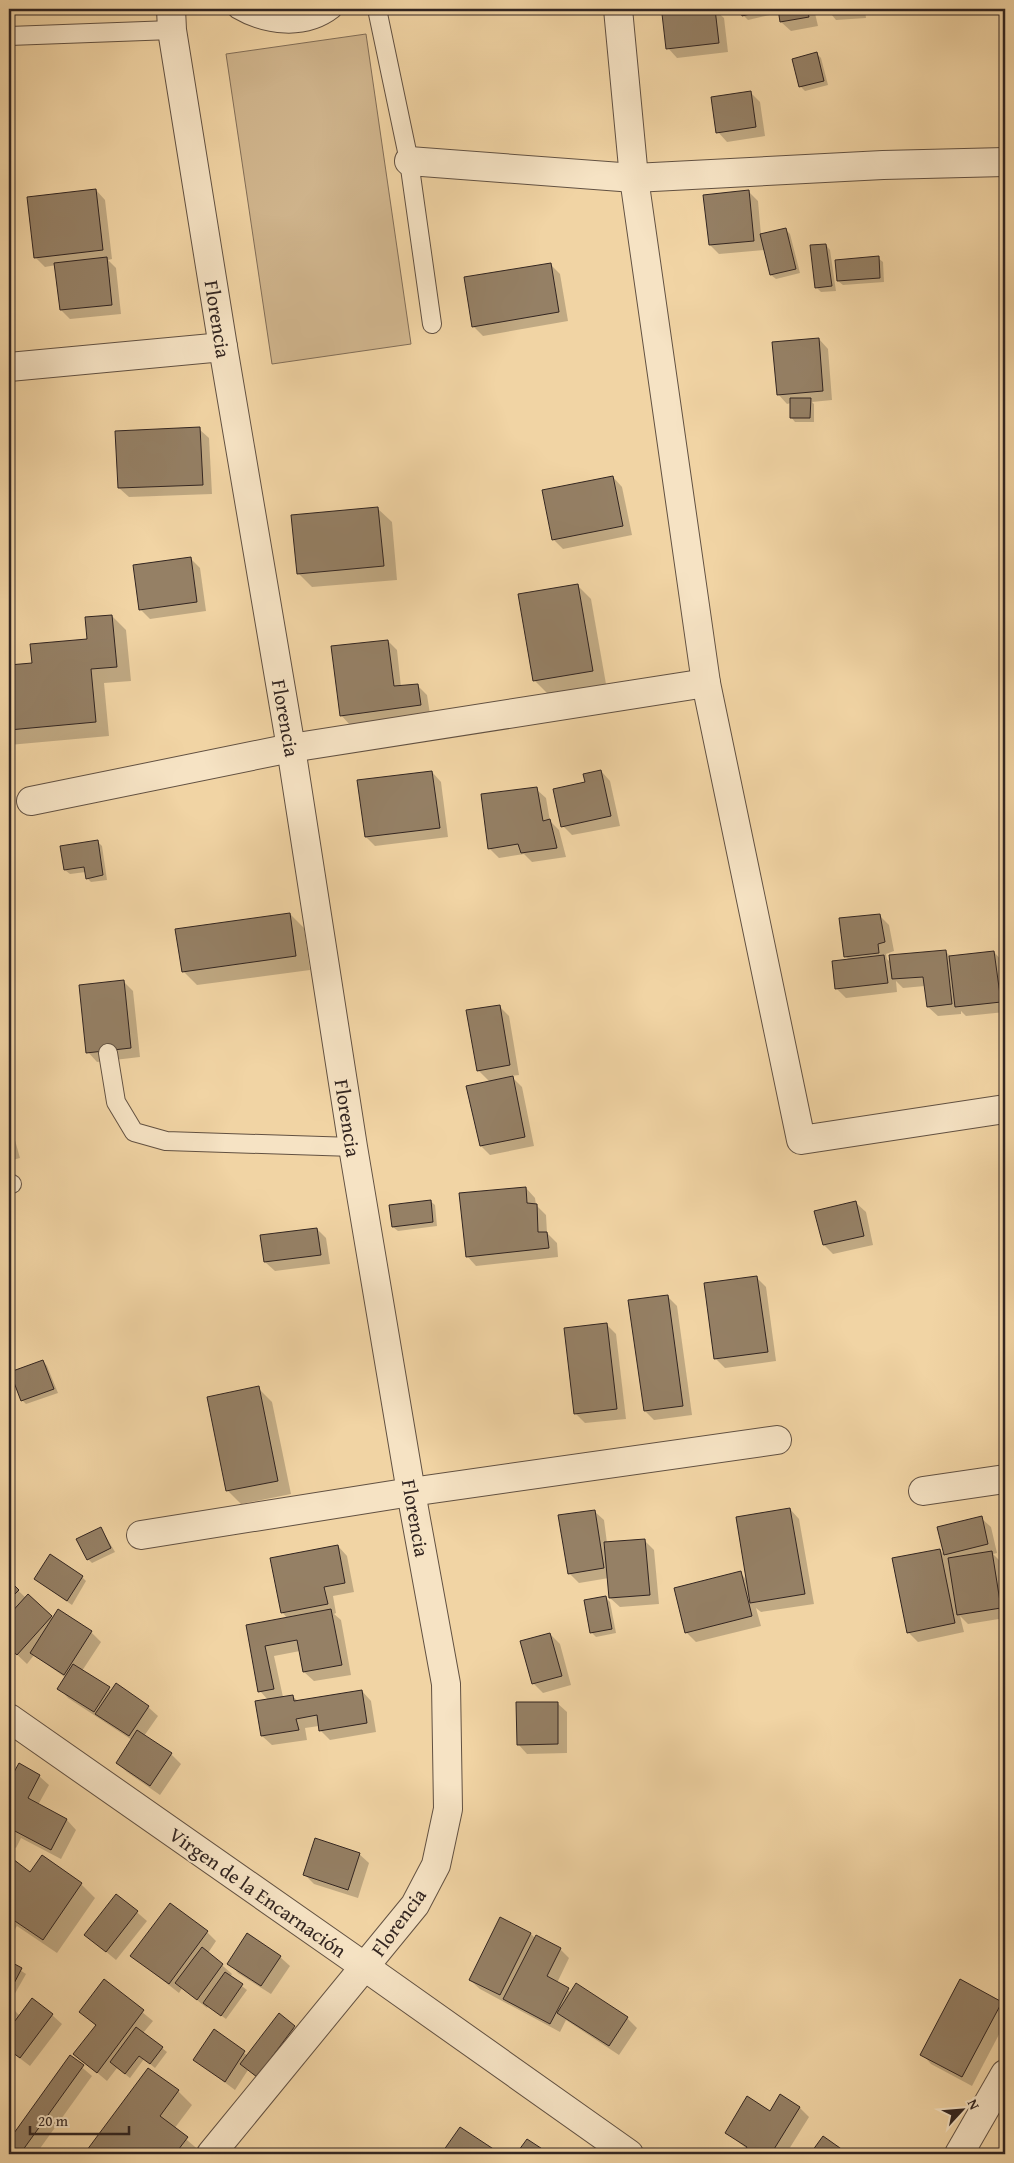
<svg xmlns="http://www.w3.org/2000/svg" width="1014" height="2163" font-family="'Gentium Book Plus',serif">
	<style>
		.green { fill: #d1b68e; stroke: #826e58 }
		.shadow { fill: #0003 }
		.building { fill: #958065; stroke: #322521 }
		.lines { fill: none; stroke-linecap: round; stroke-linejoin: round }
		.lane-casing { stroke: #625142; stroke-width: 20 }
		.street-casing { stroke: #625142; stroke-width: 30 }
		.lane { stroke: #f6e3c4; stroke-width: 18 }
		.street { stroke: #f6e3c4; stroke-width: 28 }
		.labels { text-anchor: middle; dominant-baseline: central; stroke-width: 4.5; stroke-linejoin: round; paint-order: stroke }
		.street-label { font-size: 20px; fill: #322521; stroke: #f6e3c4 }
	</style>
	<rect width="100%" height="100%" fill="#f1d4a4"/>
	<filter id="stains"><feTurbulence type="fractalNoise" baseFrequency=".004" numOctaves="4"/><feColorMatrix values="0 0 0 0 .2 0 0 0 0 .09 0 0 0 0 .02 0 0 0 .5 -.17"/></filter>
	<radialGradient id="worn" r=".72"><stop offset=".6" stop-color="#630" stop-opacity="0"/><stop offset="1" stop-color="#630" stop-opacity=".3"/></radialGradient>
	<!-- green -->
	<path class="green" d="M366 34 411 344 272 364 226 54Z"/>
	<!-- shadow -->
	<g class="shadow">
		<path d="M714 9 724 18 728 52 677 58 668 48 664 15Z"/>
		<path d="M741 9H773L774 14 748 20 743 15Z"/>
		<path d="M779 9H814L818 26 791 31 781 22Z"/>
		<path d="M827 9H865L866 18 836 20Z"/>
		<path d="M817 54 821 58 828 85 805 91 800 86Z"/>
		<path d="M751 93 760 102 765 136 727 142 718 132Z"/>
		<path d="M96 190 105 200 112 259 108 260 116 268 121 314 70 319 61 310 56 265 45 267 35 257Z"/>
		<path d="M748 191 758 201 761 235 786 230 790 234 800 273 776 279 771 275 765 250 719 254 710 245 704 196Z"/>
		<path d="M826 245 830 250 836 291 821 292 817 288Z"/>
		<path d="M878 258 883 262 884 282 843 285 838 281Z"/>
		<path d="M550 264 560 274 568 321 483 336 473 326Z"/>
		<path d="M819 339 828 349 832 400 812 402 814 404V422H795L791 417V403L787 404 778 394Z"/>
		<path d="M199 429 209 438 212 494 129 497 119 488Z"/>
		<path d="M613 477 622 487 632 535 563 549 553 539Z"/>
		<path d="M377 508 392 522 397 580 312 587 298 573Z"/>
		<path d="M9 513 13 549 9 550Z"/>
		<path d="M191 559 200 568 206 611 150 619 140 609Z"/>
		<path d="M577 585 591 599 606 684 548 694 534 680Z"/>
		<path d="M112 616 126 630 131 681 104 683 109 736 9 745V666L33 664 89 640Z"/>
		<path d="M388 641 397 650 401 687 417 685 427 695 430 714 350 725 341 715Z"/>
		<path d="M601 771 610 781 620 826 572 835 563 826Z"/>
		<path d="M432 772 441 782 448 837 375 846 366 837Z"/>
		<path d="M536 789 546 798 550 821 559 830 566 857 532 862 524 854 499 858 490 849 482 796Z"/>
		<path d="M97 841 102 846 107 880 91 882 87 878 86 872 70 874 65 870Z"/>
		<path d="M290 914 304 928 310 970 197 985 183 971Z"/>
		<path d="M879 915 889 925 894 951 886 954 887 959 891 963 945 951 951 957 994 952 1003 962 1005 1012 966 1016 961 1011V1014L938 1016 928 1007 925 986 903 988 896 981 897 992 846 998 837 989 849 960 845 956Z"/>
		<path d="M124 982 133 991 140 1057 97 1062 88 1052Z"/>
		<path d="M499 1006 509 1016 519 1075 511 1076 522 1087 534 1146 490 1155 481 1146 490 1082 478 1070Z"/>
		<path d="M9 1119 20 1158 9 1161Z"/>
		<path d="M526 1188 535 1198 536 1205 546 1215 547 1233 557 1243 558 1257 476 1266 467 1256Z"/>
		<path d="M430 1201 435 1205 437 1226 398 1231 393 1227Z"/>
		<path d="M856 1203 866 1212 873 1245 833 1254 824 1245 816 1212Z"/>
		<path d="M317 1229 326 1238 330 1264 275 1271 265 1262Z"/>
		<path d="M757 1278 766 1287 776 1361 725 1368 715 1358Z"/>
		<path d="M667 1296 677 1306 692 1415 654 1420 645 1411Z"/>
		<path d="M9 1322 12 1334 9 1335Z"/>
		<path d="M607 1325 616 1334 626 1419 585 1423 575 1413Z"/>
		<path d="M43 1361 47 1366 58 1393 26 1404 22 1400Z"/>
		<path d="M258 1388 272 1402 291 1494 241 1504 227 1490Z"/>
		<path d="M790 1509 799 1519 814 1604 761 1612 756 1608 761 1626 696 1642 686 1632 740 1573 747 1580Z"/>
		<path d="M594 1511 604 1520 607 1543 644 1540 654 1550 659 1604 620 1607 610 1598 609 1578 579 1583 569 1573Z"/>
		<path d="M981 1518 991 1527 997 1553 993 1554 1001 1562 1005 1589V1618L968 1624 960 1616 964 1632 918 1642 908 1632 940 1550 946 1556 939 1528Z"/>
		<path d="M101 1528 115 1552 92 1563 88 1559Z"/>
		<path d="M338 1546 347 1556 354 1592 333 1596 336 1613 334 1614 341 1620 351 1675 314 1681 304 1672 300 1651 274 1656 283 1697 292 1696 298 1701 362 1691 371 1701 376 1732 330 1740 320 1730 319 1726 305 1728 307 1740 272 1745 262 1736 257 1702 268 1700 260 1691 247 1626 288 1619 282 1612Z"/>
		<path d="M82 1577 86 1581 72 1605 35 1579Z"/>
		<path d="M9 1582 26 1598 28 1596 53 1619 59 1611 91 1632 101 1642 82 1671 112 1691 148 1707 158 1716 144 1736 171 1754 181 1764 160 1795 127 1772 117 1763 132 1740 68 1698 59 1688 66 1678 34 1655 27 1664 9 1647Z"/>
		<path d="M606 1598 610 1602 616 1633 596 1637 591 1632Z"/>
		<path d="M550 1634 560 1644 571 1685 543 1693 533 1683Z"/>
		<path d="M557 1703 567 1712V1753L527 1754 518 1744Z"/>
		<path d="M19 1765 39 1776 49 1785 38 1805 67 1820 76 1830 61 1859 21 1838 16 1848 9 1844V1784Z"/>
		<path d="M359 1854 369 1863 358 1898 314 1884 304 1874Z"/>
		<path d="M9 1857 31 1874 81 1884 95 1898 57 1953 17 1926 9 1938Z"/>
		<path d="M117 1895 147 1921 116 1960 86 1935Z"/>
		<path d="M207 1932 216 1941 208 1953 232 1974 230 1977 247 1990 226 2019 208 2006 207 2008 182 1988 179 1993 132 1956Z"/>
		<path d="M531 1934 536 1939 560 1949 569 1958 557 1983 572 1993 577 1985 627 2018 637 2028 619 2055 566 2020 560 2032 480 1989 470 1980Z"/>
		<path d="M280 1957 290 1966 271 1994 238 1973 229 1963Z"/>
		<path d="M9 1963 26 1974 13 1997 9 1994Z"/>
		<path d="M104 1981 153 2021 143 2033 167 2052 155 2068 144 2059 130 2078 117 2068 107 2081 75 2054 96 2026 81 2012Z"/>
		<path d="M1001 2003 1005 2007V2023L972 2086 931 2064 922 2054Z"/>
		<path d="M9 2005 20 2016 52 2015 62 2024 30 2066 9 2050Z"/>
		<path d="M279 2015 304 2037 267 2086 248 2070 235 2090 195 2060 214 2031 248 2056Z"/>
		<path d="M70 2057 92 2076 36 2154H10L9 2143Z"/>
		<path d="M148 2069 178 2091 192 2105 174 2129 201 2152 199 2154H86Z"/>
		<path d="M780 2096 800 2108 809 2117 786 2154H744L747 2149 726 2132 770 2112Z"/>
		<path d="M460 2129 499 2154H443Z"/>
	</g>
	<!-- building -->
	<g class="building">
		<path d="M705 9H715L719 43 666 49 662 14Z"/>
		<path d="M740 9H770L742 16Z"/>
		<path d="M778 9H807L809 17 780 22Z"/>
		<path d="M817 52 824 81 799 87 792 59Z"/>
		<path d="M751 91 756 127 716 133 711 97Z"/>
		<path d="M96 189 103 250 34 258 27 197Z"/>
		<path d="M749 190 754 241 709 245 703 195Z"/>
		<path d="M786 228 796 269 770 275 760 234Z"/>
		<path d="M826 244 832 286 815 288 810 245Z"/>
		<path d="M879 256 880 278 837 281 835 260Z"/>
		<path d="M107 257 112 305 60 310 54 263Z"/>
		<path d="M551 263 559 312 472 327 464 277Z"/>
		<path d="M819 338 823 391 777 395 772 342Z"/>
		<path d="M790 398H811L810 418H790Z"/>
		<path d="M200 427 203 485 118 488 115 431Z"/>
		<path d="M613 476 623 526 552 540 542 490Z"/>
		<path d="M378 507 384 566 297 574 291 515Z"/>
		<path d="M191 557 197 602 139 610 133 565Z"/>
		<path d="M578 584 593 671 533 681 518 594Z"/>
		<path d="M112 615 117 667 91 669 96 722 9 730V665L32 663 30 644 87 639 85 617Z"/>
		<path d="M388 640 394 686 418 684 421 705 340 716 331 646Z"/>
		<path d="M601 770 611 816 561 827 553 789 585 782 583 774Z"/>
		<path d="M432 771 440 828 365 837 357 780Z"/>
		<path d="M537 787 543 821 550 819 557 848 521 853 518 844 488 849 481 794Z"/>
		<path d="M98 840 103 875 86 879 84 867 64 870 60 846Z"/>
		<path d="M290 913 296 956 182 972 175 929Z"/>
		<path d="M880 914 885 942 878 944 879 953 844 957 839 918Z"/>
		<path d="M946 950 952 1004 927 1007 923 977 892 979 889 955Z"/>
		<path d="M994 951 1001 1002 955 1007 949 956Z"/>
		<path d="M884 955 888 983 835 989 832 961Z"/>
		<path d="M124 980 131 1048 86 1053 79 985Z"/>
		<path d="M500 1005 510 1065 477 1071 466 1010Z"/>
		<path d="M513 1076 525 1137 480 1146 466 1086Z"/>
		<path d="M526 1187 527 1203 537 1204 538 1232H547L549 1248 466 1257 459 1193Z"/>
		<path d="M431 1200 433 1222 392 1227 389 1205Z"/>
		<path d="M856 1201 864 1236 823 1245 814 1211Z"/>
		<path d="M317 1228 321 1255 264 1262 260 1235Z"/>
		<path d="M757 1276 768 1352 714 1359 704 1283Z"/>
		<path d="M668 1295 683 1406 644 1411 628 1300Z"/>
		<path d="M607 1323 617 1409 574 1414 564 1328Z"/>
		<path d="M43 1360 54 1389 21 1401 10 1372Z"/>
		<path d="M259 1386 278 1481 226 1491 207 1397Z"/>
		<path d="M790 1508 805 1594 750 1603 736 1517Z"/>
		<path d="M595 1510 604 1568 568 1574 558 1515Z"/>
		<path d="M982 1516 988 1544 944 1555 937 1527Z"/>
		<path d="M101 1527 111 1548 87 1560 76 1539Z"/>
		<path d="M645 1539 650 1595 609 1598 604 1542Z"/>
		<path d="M338 1545 345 1583 324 1587 328 1604 281 1613 270 1558Z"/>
		<path d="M940 1549 955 1623 907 1633 892 1558Z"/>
		<path d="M992 1551 1001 1608 957 1615 948 1558Z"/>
		<path d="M50 1554 83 1576 67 1601 34 1579Z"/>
		<path d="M741 1571 752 1616 685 1633 674 1588Z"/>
		<path d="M9 1580 19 1590 9 1600Z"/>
		<path d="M28 1594 52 1616 17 1655 9 1648V1615Z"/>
		<path d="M606 1596 612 1629 590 1633 584 1600Z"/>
		<path d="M58 1609 92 1631 64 1675 30 1653Z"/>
		<path d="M331 1609 342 1665 303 1672 297 1640 265 1646 274 1689 258 1692 246 1625Z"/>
		<path d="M550 1633 562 1676 532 1684 520 1641Z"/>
		<path d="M73 1664 110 1687 94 1712 57 1689Z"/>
		<path d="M116 1683 149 1706 129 1736 95 1714Z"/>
		<path d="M362 1690 367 1723 319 1731 317 1715 296 1719 299 1730 261 1736 255 1701 293 1695 294 1701Z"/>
		<path d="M516 1702H558V1744L517 1745Z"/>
		<path d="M137 1730 172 1753 150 1786 116 1763Z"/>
		<path d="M19 1763 40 1775 28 1798 67 1819 51 1850 11 1829 9 1834V1781Z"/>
		<path d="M315 1838 360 1853 348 1890 303 1875Z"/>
		<path d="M42 1855 82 1883 43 1940 9 1917V1856L30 1872Z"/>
		<path d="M116 1894 138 1911 106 1952 84 1935Z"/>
		<path d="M170 1903 208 1931 169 1984 130 1956Z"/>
		<path d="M500 1917 531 1933 500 1995 469 1980Z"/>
		<path d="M247 1933 281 1956 261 1986 227 1964Z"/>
		<path d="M536 1935 561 1948 547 1976 569 1988 550 2024 503 1999Z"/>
		<path d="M202 1947 223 1964 197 2000 175 1983Z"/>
		<path d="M9 1961 22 1968 9 1993Z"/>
		<path d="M225 1972 243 1984 221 2016 203 2003Z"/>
		<path d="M104 1979 144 2010 97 2073 73 2054 96 2025 79 2012Z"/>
		<path d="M960 1979 1002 2002 962 2077 920 2055Z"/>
		<path d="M576 1983 628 2017 609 2046 557 2013Z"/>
		<path d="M32 1998 53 2014 20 2058 9 2050V2029Z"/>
		<path d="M279 2013 295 2026 257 2077 240 2064Z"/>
		<path d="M136 2027 163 2047 150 2064 139 2056 125 2074 110 2062Z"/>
		<path d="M214 2029 245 2051 225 2082 193 2060Z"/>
		<path d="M70 2055 84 2065 20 2154H10L9 2140Z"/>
		<path d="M148 2068 179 2090 160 2116 188 2137 175 2154H84Z"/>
		<path d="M780 2094 800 2107 771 2154H743L747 2147 725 2133 747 2096 770 2111Z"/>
		<path d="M460 2127 501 2154H441Z"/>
		<path d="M823 2136 840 2148 848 2154H810Z"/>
		<path d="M527 2139 550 2154H516Z"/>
	</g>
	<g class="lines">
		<defs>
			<g id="lane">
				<path d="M237 9C266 26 305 31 333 9"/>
				<path d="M377 9 409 161 432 324"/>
				<path d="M9 36 172 30"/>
				<path d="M108 1053 116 1102 134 1132 166 1141 353 1147"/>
				<path d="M9 1184H12"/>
			</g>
			<g id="street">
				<path d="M171 9 172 30 223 347 291 748 353 1147 411 1492 446 1684 448 1809 436 1865 415 1905 211 2154"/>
				<path d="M618 9 634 178 706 683 801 1140 1005 1109"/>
				<path d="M409 161 634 178 883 165 1005 162"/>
				<path d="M9 367 223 347"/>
				<path d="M31 801 291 748 706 683"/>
				<path d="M923 1491 1005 1479"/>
				<path d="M141 1535 411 1492 777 1440"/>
				<path d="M9 1718 365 1967 629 2154"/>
				<path d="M959 2154 1005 2074"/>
			</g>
		</defs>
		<!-- lane casing -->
		<use href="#lane" class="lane-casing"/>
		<!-- street casing -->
		<use href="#street" class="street-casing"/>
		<!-- lane -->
		<use href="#lane" class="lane"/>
		<!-- street -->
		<use href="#street" class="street"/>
	</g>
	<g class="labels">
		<!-- street labels -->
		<g class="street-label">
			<text transform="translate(218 319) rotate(81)">Florencia</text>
			<text transform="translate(286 718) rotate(80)">Florencia</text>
			<text transform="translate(348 1118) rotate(81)">Florencia</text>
			<text transform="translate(416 1518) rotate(80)">Florencia</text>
			<text transform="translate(258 1892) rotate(35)">Virgen de la Encarnación</text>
			<text transform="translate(398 1922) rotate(-54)">Florencia</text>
		</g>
	</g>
	<!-- margin -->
	<rect width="1014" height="2163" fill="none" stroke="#f1d4a4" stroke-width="30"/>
	<rect x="10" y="10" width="994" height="2143" fill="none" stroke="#322521" stroke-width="2.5"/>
	<rect x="15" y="15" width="984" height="2133" fill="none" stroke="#322521"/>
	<!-- north arrow -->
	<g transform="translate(962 2110) rotate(64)" stroke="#f6e3c4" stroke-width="4" paint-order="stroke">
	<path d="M0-4L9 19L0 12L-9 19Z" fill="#322521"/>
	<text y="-8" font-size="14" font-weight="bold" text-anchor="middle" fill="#322521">N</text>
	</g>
	<!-- scale -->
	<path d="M30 2126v8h99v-8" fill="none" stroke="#322521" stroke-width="2.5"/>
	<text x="38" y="2126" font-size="15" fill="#322521" stroke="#f6e3c4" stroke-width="4" paint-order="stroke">20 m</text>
	<rect width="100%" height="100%" filter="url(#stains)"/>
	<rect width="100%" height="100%" fill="url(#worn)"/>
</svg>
